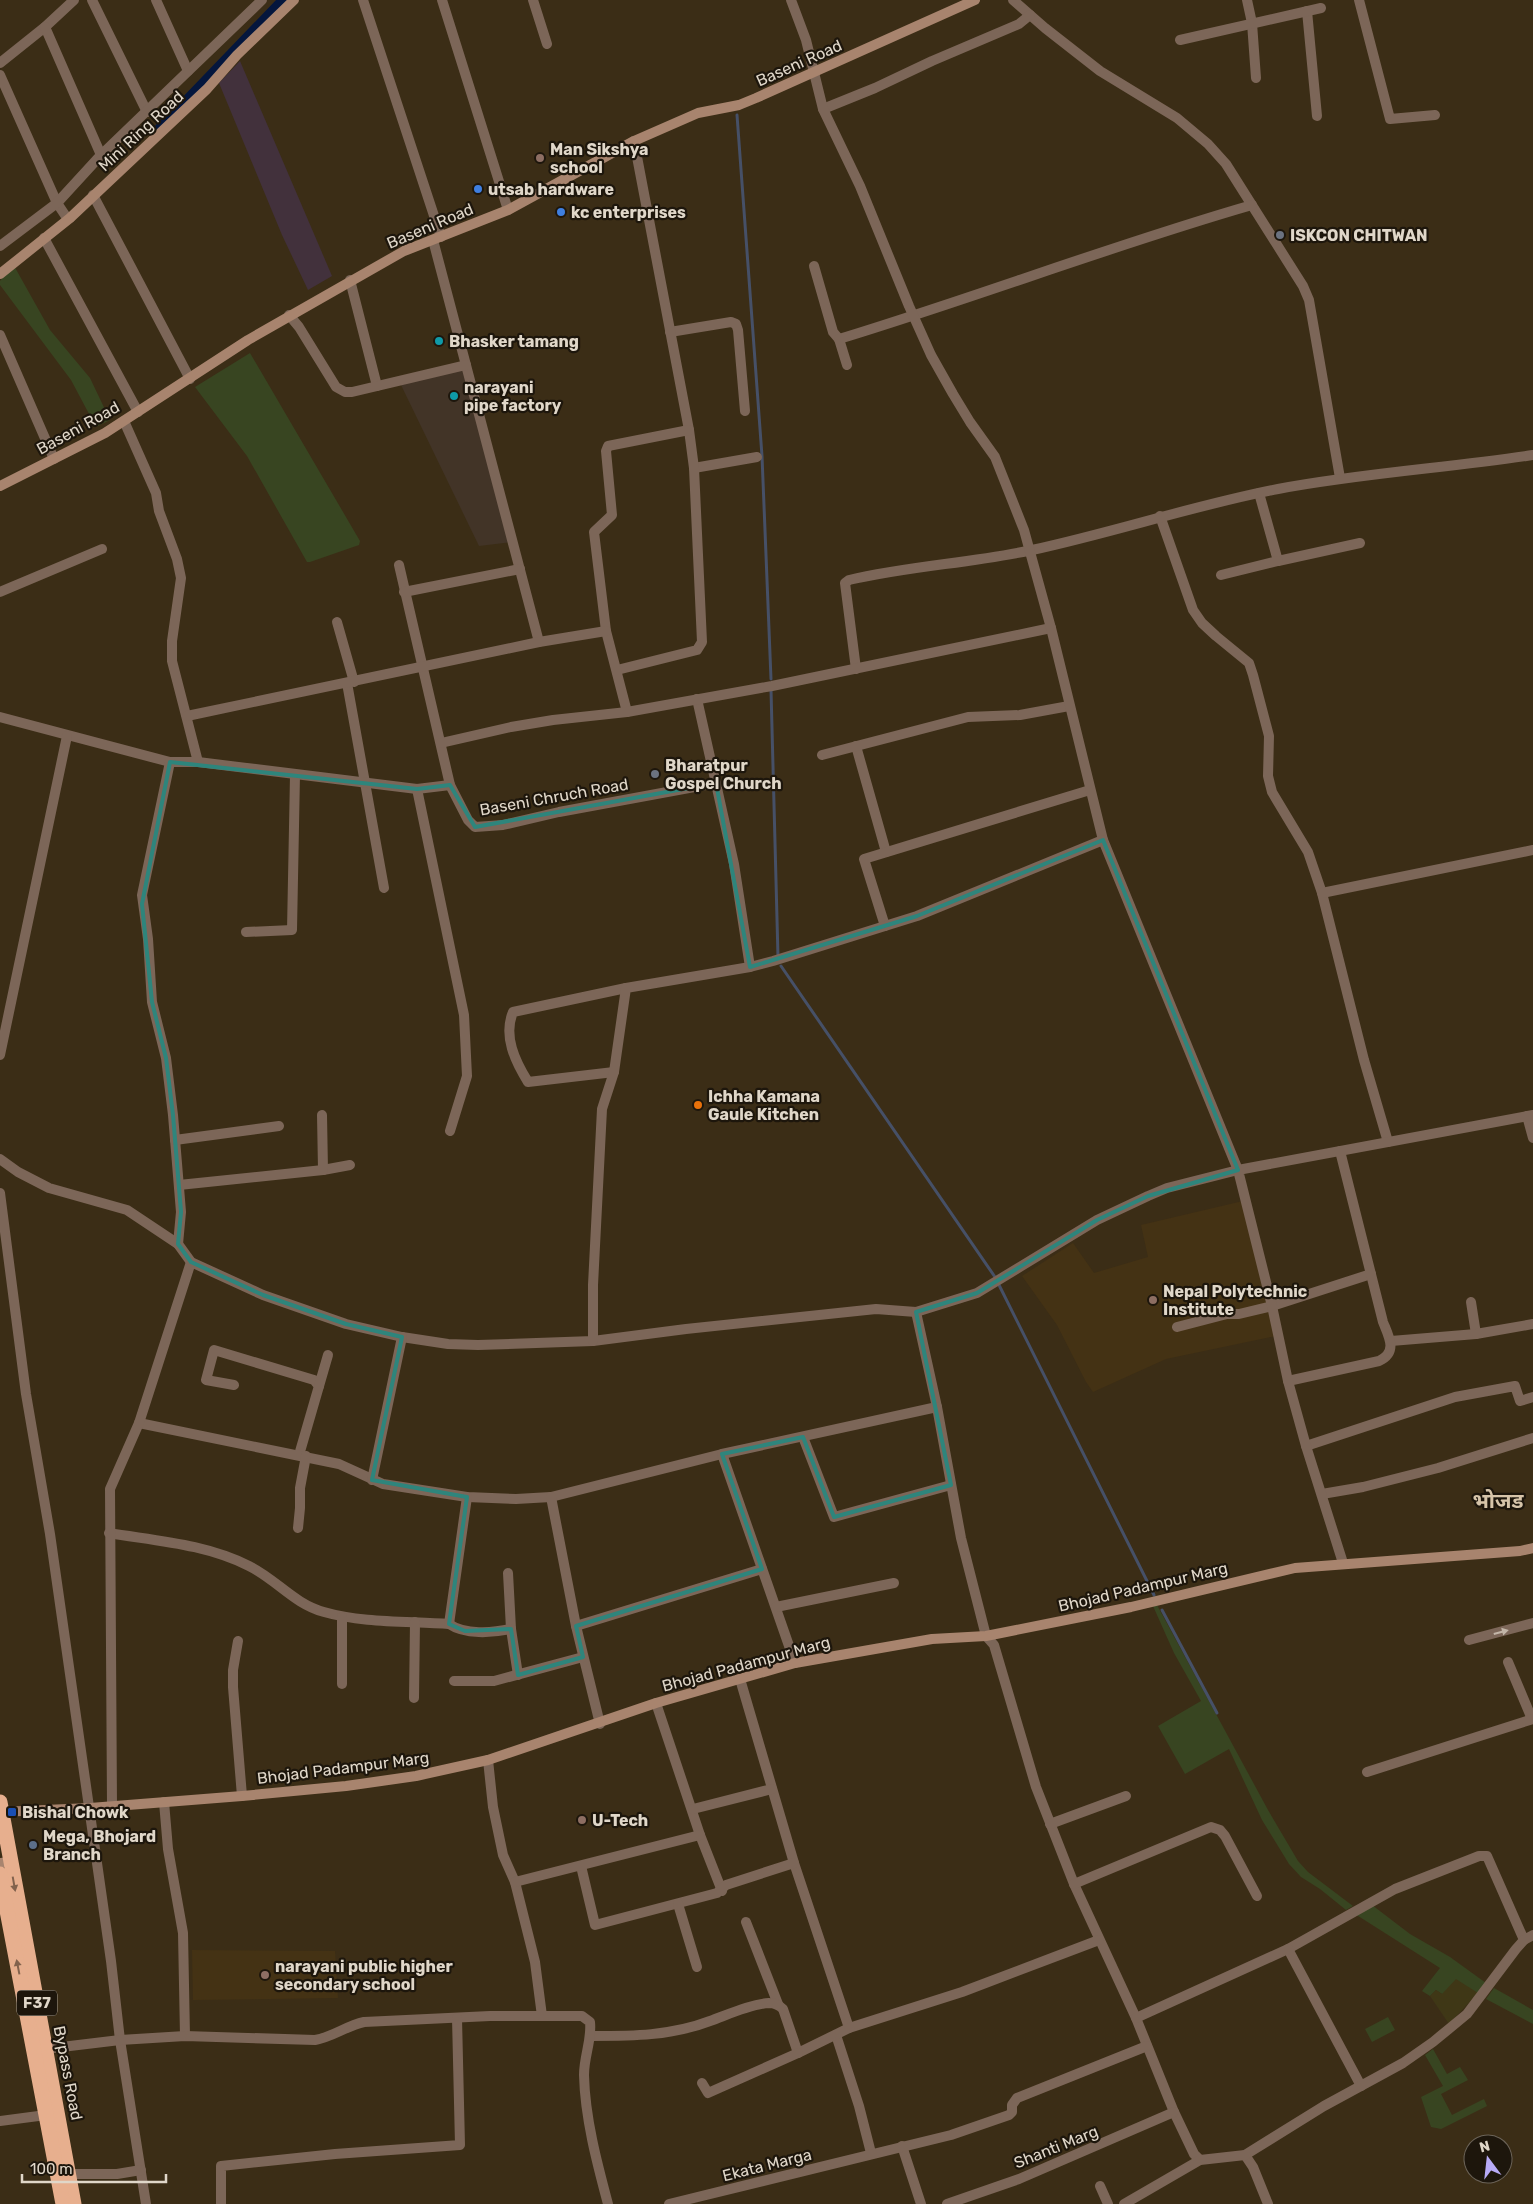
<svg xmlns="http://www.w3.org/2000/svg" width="1533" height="2204" font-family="Rubik,'Noto Sans Devanagari',sans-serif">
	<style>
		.commercial { fill: #42313c }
		.industrial { fill: #423427 }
		.built { fill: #443214 }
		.green { fill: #384521 }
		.sand { fill: #3f3716 }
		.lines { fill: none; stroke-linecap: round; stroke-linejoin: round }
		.stream { stroke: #465067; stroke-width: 3 }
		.canal { stroke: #04163d; stroke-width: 10 }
		.street { stroke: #7c6658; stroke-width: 10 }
		.secondary { stroke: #a8846e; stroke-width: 10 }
		.highway { stroke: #e7af8e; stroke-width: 15 }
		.oneway { fill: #c2b5a7 }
		.oneway2 { fill: #82624d }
		.marked { fill: none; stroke: #2e857c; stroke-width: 4; stroke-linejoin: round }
		.education-dot { fill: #8d6e63; stroke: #1d160c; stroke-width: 2 }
		.shop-dot { fill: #3f7fe0; stroke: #1d160c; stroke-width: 2 }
		.worship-dot { fill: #6b7280; stroke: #1d160c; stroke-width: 2 }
		.culture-dot { fill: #0f9aa8; stroke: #1d160c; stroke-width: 2 }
		.food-dot { fill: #e8710a; stroke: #1d160c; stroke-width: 2 }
		.transit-dot { fill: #1a4fb4; stroke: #1d160c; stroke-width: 2 }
		.service-dot { fill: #5c6f8a; stroke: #1d160c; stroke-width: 2 }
		.labels { text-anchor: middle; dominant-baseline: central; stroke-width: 4.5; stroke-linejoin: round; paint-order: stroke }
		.shield { fill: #1d160c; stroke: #a69d90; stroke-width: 1 }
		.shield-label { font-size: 15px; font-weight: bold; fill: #e0d7c9 }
		.street-label { font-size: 16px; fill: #e0d7c9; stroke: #1d160c }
		.poi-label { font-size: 16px; font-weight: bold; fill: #e0d7c9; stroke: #1d160c; text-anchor: start }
		.district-label { font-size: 21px; font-weight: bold; fill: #d6c4a9; stroke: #1d160c }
	</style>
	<rect width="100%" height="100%" fill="#3b2d16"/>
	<!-- commercial -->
	<path class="commercial" d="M240 61 332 276 308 290 282 235 219 83Z"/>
	<!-- industrial -->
	<path class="industrial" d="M462 367 513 542 479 546 401 385Z"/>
	<!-- built -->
	<g class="built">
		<path d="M1243 1201 1276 1336 1166 1359 1093 1392 1086 1382 1057 1325 1022 1276 1073 1243 1094 1273 1148 1257 1141 1225Z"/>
		<path d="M192 1950 335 1951 338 1998 193 2000Z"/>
	</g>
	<!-- green -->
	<g class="green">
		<path d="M13 264 50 330 90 378 110 420 96 427 71 380 0 285V281Z"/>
		<path d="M250 353 360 541 359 545 310 562H307L247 456 195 387Z"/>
		<path d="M1157 1605 1268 1810 1298 1861 1308 1872 1353 1906 1346 1910 1320 1889 1301 1877 1289 1864 1262 1820 1229 1749 1185 1774 1158 1726 1201 1701 1174 1653 1153 1606Z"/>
		<path d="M1372 1905 1410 1934 1450 1957 1486 1983 1478 1993 1442 1994 1436 1990 1430 1996 1422 1991 1440 1968 1355 1914Z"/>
		<path d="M1494 1988 1533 2010V2024L1486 1999Z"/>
		<path d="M1388 2017 1395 2030 1372 2042 1365 2029Z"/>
		<path d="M1433 2049 1447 2074 1460 2067 1468 2080 1441 2094 1452 2115 1484 2099 1487 2106 1441 2129 1431 2127 1421 2097 1443 2086 1425 2055Z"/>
	</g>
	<!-- sand -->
	<path class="sand" d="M1456 1979 1478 1993 1449 2024 1430 1996 1436 1990 1442 1994Z"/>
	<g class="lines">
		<!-- stream -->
		<g class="stream">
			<path d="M737 115 762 456 771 679"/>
			<path d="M771 690 778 957"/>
			<path d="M781 966 995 1277"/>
			<path d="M999 1285 1154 1595"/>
			<path d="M1162 1610 1217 1713"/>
		</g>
		<!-- canal -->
		<path class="canal" d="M159 129 283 0"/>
		<!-- street -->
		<g class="street">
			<path d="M92 0 147 112"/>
			<path d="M156 0 188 71"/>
			<path d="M363 0 441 237"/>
			<path d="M442 0 508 210"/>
			<path d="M533 0 547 44"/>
			<path d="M1013 0 1045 28 1100 71 1177 118 1208 144 1226 164 1303 286 1309 300 1340 478"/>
			<path d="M1247 0 1252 23 1256 78"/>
			<path d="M1359 0 1390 119 1435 115"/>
			<path d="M1307 11 1317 116"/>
			<path d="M1180 40 1321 8"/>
			<path d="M0 63 45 27 74 0"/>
			<path d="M0 75 57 203 67 218H70"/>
			<path d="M823 109 875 88 932 61 1019 24 1030 15"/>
			<path d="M101 155 262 0"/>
			<path d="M93 195 190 379"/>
			<path d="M44 238 138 412"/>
			<path d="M433 240 539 642"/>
			<path d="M0 246 57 203 101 155 45 27"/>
			<path d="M814 266 833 332 839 339"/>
			<path d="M350 280 377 386"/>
			<path d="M289 315 299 327 336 387 345 392H352L466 365"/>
			<path d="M670 332 731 322 736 324 738 330 745 411"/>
			<path d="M0 335 54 459"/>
			<path d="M847 365 839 339C977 297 1113 245 1252 205"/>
			<path d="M124 421 156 493 159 511 177 559 181 578 172 641V661L198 762"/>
			<path d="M694 468 757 457"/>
			<path d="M1259 493 1278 561 1360 543"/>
			<path d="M1160 516 1193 610 1202 623 1216 636 1249 663 1253 675 1269 736 1268 776 1272 792 1308 852 1322 893 1364 1060 1388 1142"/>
			<path d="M399 565 450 785 468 820 475 827 503 825 559 812 716 783"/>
			<path d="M1221 575 1278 561"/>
			<path d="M0 592 102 549"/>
			<path d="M404 592 520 569"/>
			<path d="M337 622 354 682"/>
			<path d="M856 669 845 583 849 580C909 566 972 563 1032 550 1115 532 1195 505 1278 489 1362 473 1448 468 1533 455"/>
			<path d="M617 670 697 650 702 642 694 468 689 430 634 141"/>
			<path d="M347 683 384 888"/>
			<path d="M697 699 734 864 750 967"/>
			<path d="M627 712 606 631 594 532 612 515 606 451 608 446 689 430"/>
			<path d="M187 716 539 642 606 631"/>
			<path d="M0 717 170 762H198L417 789 450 785"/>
			<path d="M441 743 511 727 553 720 627 712 772 686 1051 628"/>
			<path d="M856 746 886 852"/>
			<path d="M822 755 968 717 1020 715 1069 706"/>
			<path d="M170 762 142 895 148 939 152 1002 166 1058 173 1115 181 1212 178 1244"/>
			<path d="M417 789 464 1015 467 1076 450 1131"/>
			<path d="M1322 893 1533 850"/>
			<path d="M885 926 864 859 1090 790"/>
			<path d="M246 932 292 930 295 775"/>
			<path d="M0 1055 67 736"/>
			<path d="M614 1072 528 1082C515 1061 503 1036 513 1012L626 988"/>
			<path d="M1527 1116 1533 1138"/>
			<path d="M175 1140 279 1126"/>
			<path d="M0 1159 18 1172 49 1188 127 1210 178 1244 191 1262 263 1295 346 1324 402 1337 448 1344 478 1345 593 1341 686 1329 876 1309 916 1312 977 1293 1097 1220 1148 1196 1167 1188 1238 1170 1103 840 1051 628 1024 530 995 457 970 422 953 394 931 355 909 306 860 186 823 109 806 40 791 0"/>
			<path d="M323 1170 350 1165"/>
			<path d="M179 1185 323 1170 322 1115"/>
			<path d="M0 1193 26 1394 50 1534 111 1961 120 2040 146 2204"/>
			<path d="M1471 1302 1476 1334"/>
			<path d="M916 1312 937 1407 961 1538 986 1636 994 1645 1036 1787 1074 1884 1136 2018 1174 2112 1194 2154 1200 2160"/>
			<path d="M1177 1327 1227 1314H1239L1272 1306 1371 1274"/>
			<path d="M593 1341V1285L602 1109 614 1072 626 988 750 967 773 961 917 916 1103 840"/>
			<path d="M1391 1341 1476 1334 1533 1324"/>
			<path d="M1288 1381 1379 1361C1398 1352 1389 1337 1383 1322L1340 1151"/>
			<path d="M234 1385 206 1380 214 1350 314 1380 319 1386 299 1455"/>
			<path d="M319 1386 328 1355"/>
			<path d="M139 1423 339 1464 383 1484 467 1497 516 1499 551 1497 722 1454 937 1407"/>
			<path d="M803 1437 834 1517 951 1485"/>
			<path d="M1306 1446 1455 1397 1515 1386 1520 1401 1533 1397"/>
			<path d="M722 1454 795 1663"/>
			<path d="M372 1480 402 1337"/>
			<path d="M1322 1494 1363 1487 1438 1468 1533 1438"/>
			<path d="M551 1497 576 1626 600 1724"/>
			<path d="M298 1528 300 1508V1488L306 1456"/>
			<path d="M109 1533C157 1541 205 1544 249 1566 276 1579 294 1604 324 1612 362 1623 409 1621 449 1624L467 1497"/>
			<path d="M1343 1563 1306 1446 1288 1381 1272 1306 1238 1170 1533 1115"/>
			<path d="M508 1573 511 1629 518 1675"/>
			<path d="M776 1607 894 1583"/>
			<path d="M342 1617V1684"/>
			<path d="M449 1624C465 1635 492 1633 511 1629"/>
			<path d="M576 1626 762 1569"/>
			<path d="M1469 1640 1533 1623"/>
			<path d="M238 1641 233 1670V1687L242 1796"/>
			<path d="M1508 1662 1532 1719"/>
			<path d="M740 1679 794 1863 849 2028"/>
			<path d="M454 1681H494L583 1657"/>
			<path d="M414 1698 415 1622"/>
			<path d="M656 1703 700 1835 722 1891"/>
			<path d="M488 1760 493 1807 503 1855 515 1882 535 1962 542 2016"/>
			<path d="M1367 1772 1533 1719"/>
			<path d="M164 1802 168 1849 183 1933 185 2036"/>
			<path d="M112 1806 110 1489 139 1423 191 1262"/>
			<path d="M693 1809 772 1789"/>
			<path d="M1050 1824 1126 1796"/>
			<path d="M581 1866 595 1925 717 1893 726 1885 794 1863"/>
			<path d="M515 1882 700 1835"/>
			<path d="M1074 1884 1211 1827 1220 1830 1225 1836 1257 1896"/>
			<path d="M678 1904 697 1967"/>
			<path d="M746 1922 778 2004"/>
			<path d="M1288 1949 1395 1889 1479 1856H1487L1524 1940"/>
			<path d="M1136 2018 1288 1949 1361 2086"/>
			<path d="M836 2035 859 2106 871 2153"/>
			<path d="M591 2036C632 2036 671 2036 710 2021 727 2015 751 2004 769 2003 775 2003 779 2005 783 2009L798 2053 849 2028 962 1992 1099 1940"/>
			<path d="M45 2049 120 2040 185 2036 315 2040C333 2037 346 2026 364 2022L490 2016H582L590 2022C592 2040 584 2056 584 2075 585 2118 597 2163 608 2204"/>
			<path d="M702 2083 708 2093 798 2053"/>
			<path d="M0 2121 46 2115"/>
			<path d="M902 2146 921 2204"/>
			<path d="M1245 2155 1253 2167 1268 2204"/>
			<path d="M69 2174H117L141 2170"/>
			<path d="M1100 2186 1108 2204"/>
			<path d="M221 2204V2166L335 2154 460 2145 457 2018"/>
			<path d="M669 2204 951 2135 1009 2115 1012 2112V2105L1017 2098 1147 2046"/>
			<path d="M947 2204 1019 2179 1174 2112"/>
			<path d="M1124 2204 1200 2160 1245 2155 1324 2106 1403 2063 1433 2042 1467 2014 1516 1949 1524 1940 1533 1935"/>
		</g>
		<!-- secondary -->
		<g class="secondary">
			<path d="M0 274 70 218 207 89 237 55 294 0"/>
			<path d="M0 486 105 433 248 340 404 251 508 210 634 141 698 113 739 105 756 98 975 0"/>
			<path d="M0 1812 90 1808 242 1796 346 1786 416 1776 488 1760 656 1703 795 1663 932 1639 986 1636 1131 1607 1295 1568 1520 1551 1533 1548"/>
			<path d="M0 1863 10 1862"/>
		</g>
		<!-- highway -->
		<g class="highway">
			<path d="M0 1802 74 2204"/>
			<path d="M0 1874 63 2204"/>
		</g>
	</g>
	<!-- one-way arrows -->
	<defs><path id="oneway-solid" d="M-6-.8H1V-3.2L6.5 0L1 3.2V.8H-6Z" transform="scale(1.25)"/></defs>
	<use class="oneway" href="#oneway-solid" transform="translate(1501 1632) rotate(-15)"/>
	<g class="oneway2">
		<use href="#oneway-solid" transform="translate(14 1884) rotate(80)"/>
		<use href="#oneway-solid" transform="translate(18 1967) rotate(-101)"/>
	</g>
	<!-- marked area -->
	<path class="marked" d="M170 762 417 789 450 785 475 827 716 783 750 967 917 916 1103 840 1238 1170 1148 1196 1097 1220 977 1293 916 1312 951 1485 834 1517 803 1437 722 1454 762 1569 576 1626 583 1657 518 1675 511 1629 465 1631 449 1624 467 1497 372 1480 402 1337 346 1324 263 1295 191 1262 178 1244 181 1212 173 1115 166 1058 152 1002 142 904Z"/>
	<!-- markers -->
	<g class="education-dot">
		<circle cx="540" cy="158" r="5"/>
		<circle cx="1153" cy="1300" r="5"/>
		<circle cx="582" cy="1820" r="5"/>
		<circle cx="265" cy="1975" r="5"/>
	</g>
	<g class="shop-dot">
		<circle cx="478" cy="189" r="5"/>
		<circle cx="561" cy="212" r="5"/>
	</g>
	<g class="worship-dot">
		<circle cx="1280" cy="235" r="5"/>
		<circle cx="655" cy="774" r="5"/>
	</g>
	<g class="culture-dot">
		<circle cx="439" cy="341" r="5"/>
		<circle cx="454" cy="396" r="5"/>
	</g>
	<circle class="food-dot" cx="698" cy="1105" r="5"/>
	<rect class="transit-dot" x="7" y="1807" width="10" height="10" rx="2.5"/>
	<circle class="service-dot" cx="33" cy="1845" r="5"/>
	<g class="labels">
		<!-- shield labels -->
		<rect class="shield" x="17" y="1990.5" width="40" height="25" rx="4"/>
		<g class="shield-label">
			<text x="37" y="2003">F37</text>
		</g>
		<!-- street labels -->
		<g class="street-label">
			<text transform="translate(799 63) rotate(-24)">Baseni Road</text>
			<text transform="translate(141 131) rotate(-43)">Mini Ring Road</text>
			<text transform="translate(430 226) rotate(-23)">Baseni Road</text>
			<text transform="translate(78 428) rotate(-29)">Baseni Road</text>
			<text transform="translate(554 797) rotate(-10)">Baseni Chruch Road</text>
			<text transform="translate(1143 1587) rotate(-13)">Bhojad Padampur Marg</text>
			<text transform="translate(746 1664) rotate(-15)">Bhojad Padampur Marg</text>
			<text transform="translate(343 1768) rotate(-7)">Bhojad Padampur Marg</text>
			<text transform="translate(68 2073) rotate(79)">Bypass Road</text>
			<text transform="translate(1056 2147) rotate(-22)">Shanti Marg</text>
			<text transform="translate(767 2165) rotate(-14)">Ekata Marga</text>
		</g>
		<!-- poi labels -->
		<g class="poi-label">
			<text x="550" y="149">Man Sikshya<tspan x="550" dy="18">school</tspan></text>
			<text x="488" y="189">utsab hardware</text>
			<text x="571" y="212">kc enterprises</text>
			<text x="1290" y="235">ISKCON CHITWAN</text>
			<text x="449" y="341">Bhasker tamang</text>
			<text x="464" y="387">narayani<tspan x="464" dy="18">pipe factory</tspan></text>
			<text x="665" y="765">Bharatpur<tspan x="665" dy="18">Gospel Church</tspan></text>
			<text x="708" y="1096">Ichha Kamana<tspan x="708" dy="18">Gaule Kitchen</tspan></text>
			<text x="1163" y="1291">Nepal Polytechnic<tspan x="1163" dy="18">Institute</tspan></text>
			<text x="22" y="1812">Bishal Chowk</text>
			<text x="592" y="1820">U-Tech</text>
			<text x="43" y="1836">Mega, Bhojard<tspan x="43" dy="18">Branch</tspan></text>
			<text x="275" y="1966">narayani public higher<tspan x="275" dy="18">secondary school</tspan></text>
		</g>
		<!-- district labels -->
		<g class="district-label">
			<text x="1498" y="1500">भोजड</text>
		</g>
	</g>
	<!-- north arrow -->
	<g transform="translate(1488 2159) rotate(345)"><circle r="24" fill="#1d160c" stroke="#6b6358"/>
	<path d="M0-4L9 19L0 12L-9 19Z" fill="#b8abf7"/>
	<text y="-8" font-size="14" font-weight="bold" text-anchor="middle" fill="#e0d7c9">N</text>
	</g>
	<!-- scale -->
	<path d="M22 2174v8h144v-8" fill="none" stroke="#e0d7c9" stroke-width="2.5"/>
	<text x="30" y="2174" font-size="15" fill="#e0d7c9" stroke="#1d160c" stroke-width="4" paint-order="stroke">100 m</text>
</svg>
